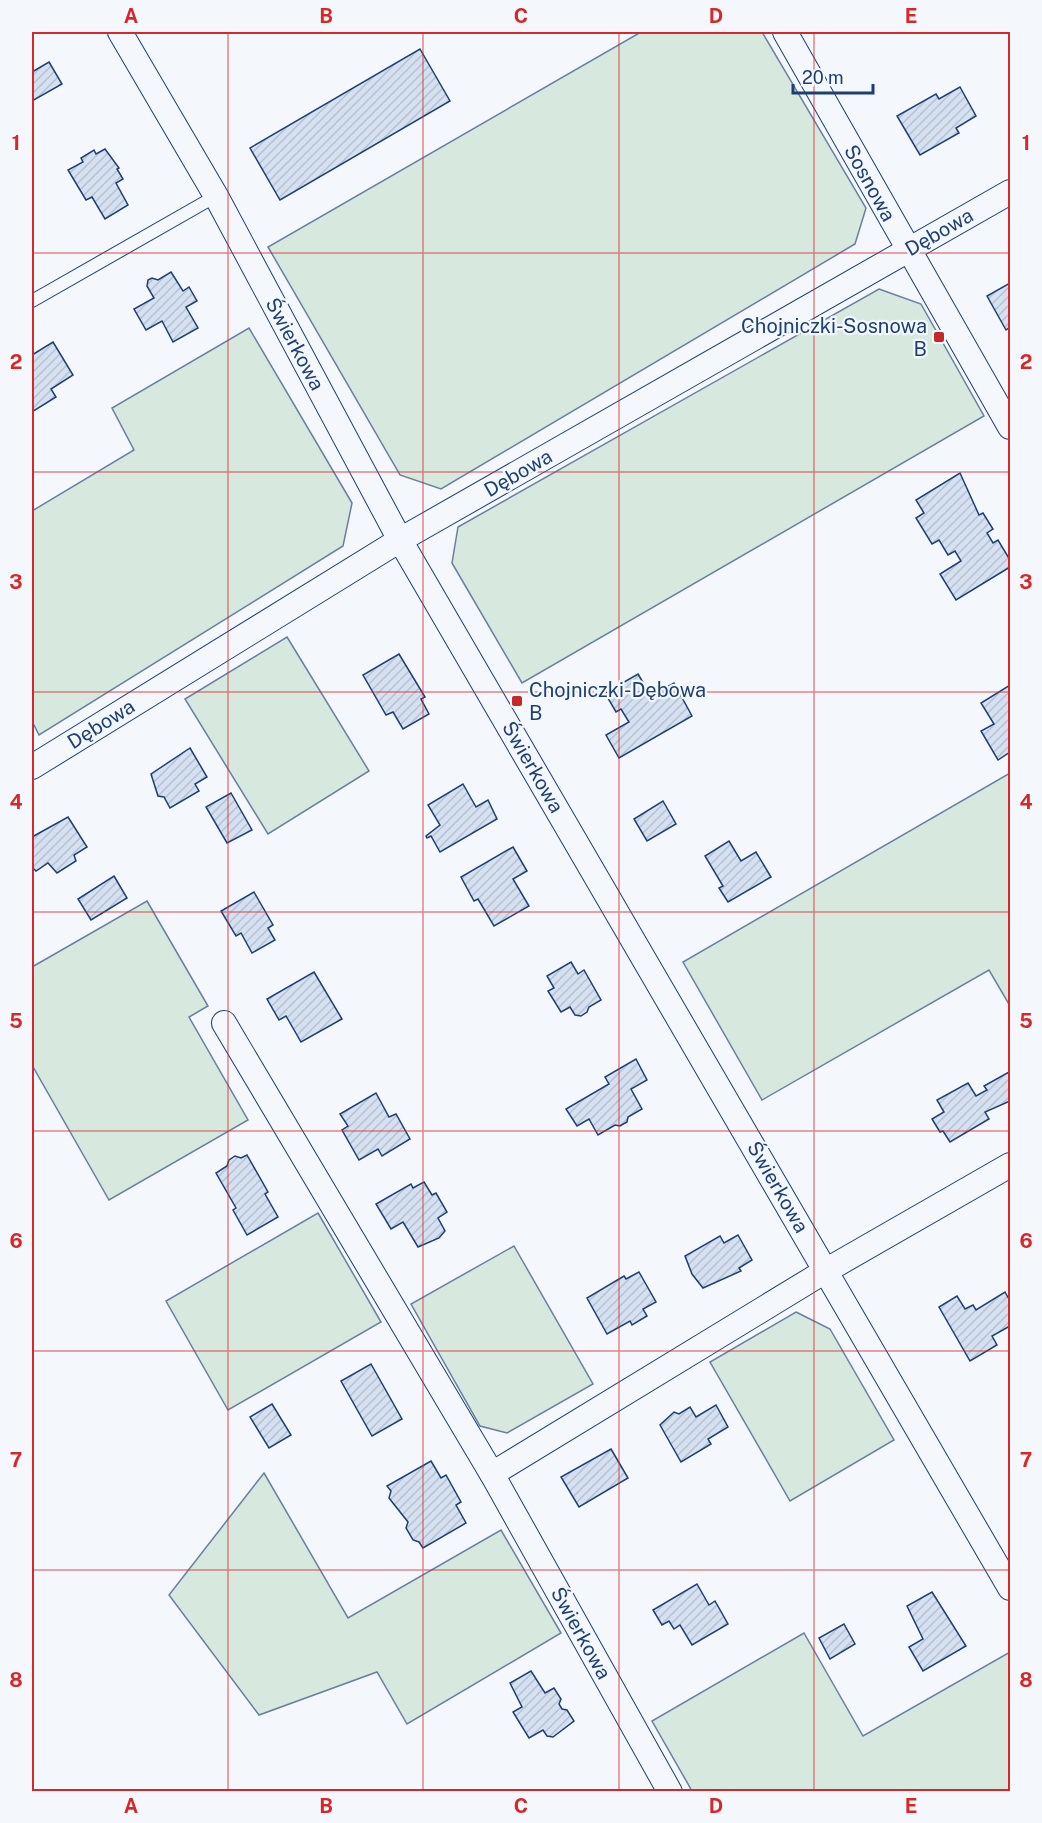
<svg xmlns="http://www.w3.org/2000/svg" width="1042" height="1823" font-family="'Public Sans',sans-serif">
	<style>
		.green { fill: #d7e8df; stroke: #687fa3; stroke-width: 1.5 }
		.building { fill: url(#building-hatch); stroke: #1d3f73; stroke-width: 1.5 }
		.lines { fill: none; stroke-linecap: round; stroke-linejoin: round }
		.service-casing { stroke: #1d3f73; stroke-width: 14 }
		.minor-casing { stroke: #1d3f73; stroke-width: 26 }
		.service { stroke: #f4f7fb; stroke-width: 12 }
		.minor { stroke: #f4f7fb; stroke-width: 24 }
		.grid { fill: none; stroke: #d62828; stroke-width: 1.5; stroke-opacity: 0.55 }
		.poi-dot { fill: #c62828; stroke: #f4f7fb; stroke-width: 2 }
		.labels { text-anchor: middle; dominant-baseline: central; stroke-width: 4.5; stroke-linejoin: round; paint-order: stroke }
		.street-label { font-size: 20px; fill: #1d3f73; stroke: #f4f7fb }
		.poi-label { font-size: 20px; fill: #1d3f73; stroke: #f4f7fb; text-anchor: end }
		.neatline { fill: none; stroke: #d62828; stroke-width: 2 }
		.grid-label { font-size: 20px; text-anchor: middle; font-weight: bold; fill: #d62828 }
	</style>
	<defs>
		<pattern id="building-hatch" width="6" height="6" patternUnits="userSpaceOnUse" patternTransform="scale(1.5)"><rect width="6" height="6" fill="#d5e0f0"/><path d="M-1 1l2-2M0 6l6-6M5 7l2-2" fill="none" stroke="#b6c1d1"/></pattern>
	</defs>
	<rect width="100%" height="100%" fill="#f4f7fb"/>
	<!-- green -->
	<g class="green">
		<path d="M641 32H762L866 208 855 244 441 489 400 475 268 247Z"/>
		<path d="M879 289 921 304 984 416 522 683 452 563 458 527Z"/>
		<path d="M249 328 352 503 343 546 39 735 32 721V511L134 450 112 408Z"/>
		<path d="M287 637 369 771 268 834 185 699Z"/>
		<path d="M1010 773V1006L989 970 762 1100 683 962Z"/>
		<path d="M147 901 208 1006 189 1017 248 1120 109 1200 32 1065V967Z"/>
		<path d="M318 1213 381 1322 228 1410 166 1301Z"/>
		<path d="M514 1246 593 1384 507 1433 480 1426 411 1304Z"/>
		<path d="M796 1312 830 1329 894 1440 790 1501 710 1362Z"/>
		<path d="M264 1473 348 1618 501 1530 561 1633 407 1724 377 1672 259 1715 169 1595Z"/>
		<path d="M804 1633 863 1736 1010 1652V1791H692L652 1721Z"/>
	</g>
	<!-- building -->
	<g class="building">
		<path d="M420 49 450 101 280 200 250 148Z"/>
		<path d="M49 62 62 84 32 101V72Z"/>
		<path d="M960 87 976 116 956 128 959 133 920 155 897 116 936 94 939 99Z"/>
		<path d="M105 149 119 168 117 169 123 179 116 183 128 205 105 219 92 197 86 200 68 170 83 162 81 158 94 150 96 154Z"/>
		<path d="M171 272 183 291 189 287 197 301 186 307 198 328 173 342 162 321 146 330 134 309 154 298 147 286 148 280 152 278 158 280Z"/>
		<path d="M1010 283V327L1006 330 987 296Z"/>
		<path d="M53 342 73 375 51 389 56 397 32 412V355Z"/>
		<path d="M960 473 979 515 983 513 993 529 987 533 993 543 998 540 1010 560V567L956 600 940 574 961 561 955 551 948 555 939 540 932 544 916 518 924 513 916 500Z"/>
		<path d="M399 654 425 697 421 699 429 714 403 729 393 712 386 715 363 675Z"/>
		<path d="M638 674 651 696 674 683 692 716 619 758 606 735 629 722 621 709 616 712 605 693Z"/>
		<path d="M1010 685V752L998 760 981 731 994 724 981 703Z"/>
		<path d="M190 748 207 777 195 784 199 791 170 808 164 797 158 796 151 774Z"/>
		<path d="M463 784 476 807 488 800 497 819 440 852 431 836 427 838 426 836 440 825 428 805Z"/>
		<path d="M231 793 252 830 227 843 206 807Z"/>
		<path d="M663 801 676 824 647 841 634 819Z"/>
		<path d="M68 817 87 847 74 855 76 861 57 873 48 863 36 871 32 867V837Z"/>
		<path d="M729 841 741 861 756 852 771 877 728 902 719 888 723 886 705 856Z"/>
		<path d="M513 847 527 871 513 879 529 906 494 926 478 899 474 901 461 877Z"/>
		<path d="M114 876 127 898 91 920 78 899Z"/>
		<path d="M254 892 273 925 268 928 275 940 252 953 241 933 236 936 221 911Z"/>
		<path d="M571 962 578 974 584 970 601 1000 589 1007 587 1012 581 1016 575 1015 570 1007 561 1012 548 991 554 988 547 976Z"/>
		<path d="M314 972 342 1019 301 1042 286 1016 279 1020 267 999Z"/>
		<path d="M636 1059 647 1080 631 1089 642 1109 628 1117 627 1122 620 1126 615 1125 598 1135 589 1119 577 1126 566 1109 609 1084 605 1077Z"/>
		<path d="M1009 1072 1010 1101 985 1112 989 1119 950 1142 943 1131 940 1132 932 1119 944 1112 937 1100 968 1083 976 1096 987 1090 984 1086Z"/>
		<path d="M376 1093 389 1117 396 1114 410 1139 382 1156 378 1149 359 1160 342 1130 348 1126 340 1114Z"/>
		<path d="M247 1155 268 1192 265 1194 278 1217 247 1235 233 1210 236 1208 216 1173 227 1166 229 1160 235 1156 241 1158Z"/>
		<path d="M424 1182 432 1195 436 1193 447 1212 438 1218 445 1231 439 1238 418 1247 403 1222 391 1229 376 1204 411 1184 413 1188Z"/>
		<path d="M738 1235 752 1260 739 1268 741 1271 703 1288 692 1274 685 1256 720 1236 724 1243Z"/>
		<path d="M639 1272 656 1302 643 1309 647 1316 632 1325 630 1321 607 1334 587 1298 624 1276 626 1279Z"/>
		<path d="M1005 1292 1010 1301V1326L992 1336 997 1345 970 1361 939 1307 957 1296 965 1309 973 1305 976 1310Z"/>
		<path d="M371 1364 402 1419 372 1436 341 1381Z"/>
		<path d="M272 1404 291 1435 269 1448 250 1417Z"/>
		<path d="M716 1405 728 1427 708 1439 711 1444 681 1462 660 1425 674 1412 679 1414 690 1407 696 1417Z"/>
		<path d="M611 1449 628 1478 579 1507 561 1477Z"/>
		<path d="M431 1461 441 1478 446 1475 461 1502 456 1505 466 1523 423 1548 419 1542 413 1540 406 1528 408 1522 389 1498 391 1491 387 1486Z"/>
		<path d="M697 1584 709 1605 715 1601 728 1624 692 1645 680 1625 674 1629 669 1621 662 1625 653 1610Z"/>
		<path d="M932 1592 966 1646 923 1671 909 1647 923 1639 907 1606Z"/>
		<path d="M844 1624 855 1644 830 1659 819 1638Z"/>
		<path d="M531 1671 545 1693 554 1688 561 1699 559 1704 562 1709 567 1710 574 1721 553 1737 547 1736 543 1730 529 1738 513 1712 522 1707 510 1683Z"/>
	</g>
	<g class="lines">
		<defs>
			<path id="service" d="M32 301 216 196"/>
			<g id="minor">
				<path d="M120 32 216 196 400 540 1010 1588"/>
				<path d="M785 32 1010 427"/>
				<path d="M32 767 400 540 1010 192"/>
				<path d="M224 1023 492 1474 670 1792"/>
				<path d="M492 1474 827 1270 1010 1165"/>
			</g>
		</defs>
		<!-- service casing -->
		<use href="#service" class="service-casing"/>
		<!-- minor casing -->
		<use href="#minor" class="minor-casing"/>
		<!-- service -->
		<use href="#service" class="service"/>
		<!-- minor -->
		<use href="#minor" class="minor"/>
	</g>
	<!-- grid -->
	<path class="grid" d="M228 32V1792M423 32V1792M619 32V1792M814 32V1792M32 253H1010M32 472H1010M32 692H1010M32 912H1010M32 1131H1010M32 1351H1010M32 1570H1010"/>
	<!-- markers -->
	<g class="poi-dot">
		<rect x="933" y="331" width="12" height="12" rx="3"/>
		<rect x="511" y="695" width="12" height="12" rx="3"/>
	</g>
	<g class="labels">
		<!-- street labels -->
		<g class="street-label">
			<text transform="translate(870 183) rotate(61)">Sosnowa</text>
			<text transform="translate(939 232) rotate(-30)">Dębowa</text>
			<text transform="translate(295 344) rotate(62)">Świerkowa</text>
			<text transform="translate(518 473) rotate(-30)">Dębowa</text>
			<text transform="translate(101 724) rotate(-32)">Dębowa</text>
			<text transform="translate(533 767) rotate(60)">Świerkowa</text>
			<text transform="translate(778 1187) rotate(60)">Świerkowa</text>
			<text transform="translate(581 1633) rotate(61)">Świerkowa</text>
		</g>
		<!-- poi labels -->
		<g class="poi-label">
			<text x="927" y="326">Chojniczki-Sosnowa<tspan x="927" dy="23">B</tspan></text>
			<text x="529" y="690" text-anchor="start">Chojniczki-Dębowa<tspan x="529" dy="23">B</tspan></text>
		</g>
	</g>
	<!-- border -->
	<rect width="1042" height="1823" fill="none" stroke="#f4f7fb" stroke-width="66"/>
	<!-- scale -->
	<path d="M793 84v9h80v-9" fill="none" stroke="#1d3f73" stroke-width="3"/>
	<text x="802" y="84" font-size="18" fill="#1d3f73" stroke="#f4f7fb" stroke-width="4.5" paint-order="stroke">20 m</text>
	<rect x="33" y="33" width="976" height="1757" class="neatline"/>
	<g class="grid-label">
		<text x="131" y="23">A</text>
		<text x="326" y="23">B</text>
		<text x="521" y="23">C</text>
		<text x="716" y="23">D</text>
		<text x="911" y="23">E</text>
		<text x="16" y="150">1</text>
		<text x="1026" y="150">1</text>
		<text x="16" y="369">2</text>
		<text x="1026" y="369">2</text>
		<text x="16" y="589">3</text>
		<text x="1026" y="589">3</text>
		<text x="16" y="809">4</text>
		<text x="1026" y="809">4</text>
		<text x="16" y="1028">5</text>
		<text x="1026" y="1028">5</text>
		<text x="16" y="1248">6</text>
		<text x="1026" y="1248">6</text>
		<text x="16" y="1467">7</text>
		<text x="1026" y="1467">7</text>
		<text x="16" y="1687">8</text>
		<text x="1026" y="1687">8</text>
		<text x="131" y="1813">A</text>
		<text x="326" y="1813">B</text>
		<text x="521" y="1813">C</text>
		<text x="716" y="1813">D</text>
		<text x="911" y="1813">E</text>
	</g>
</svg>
